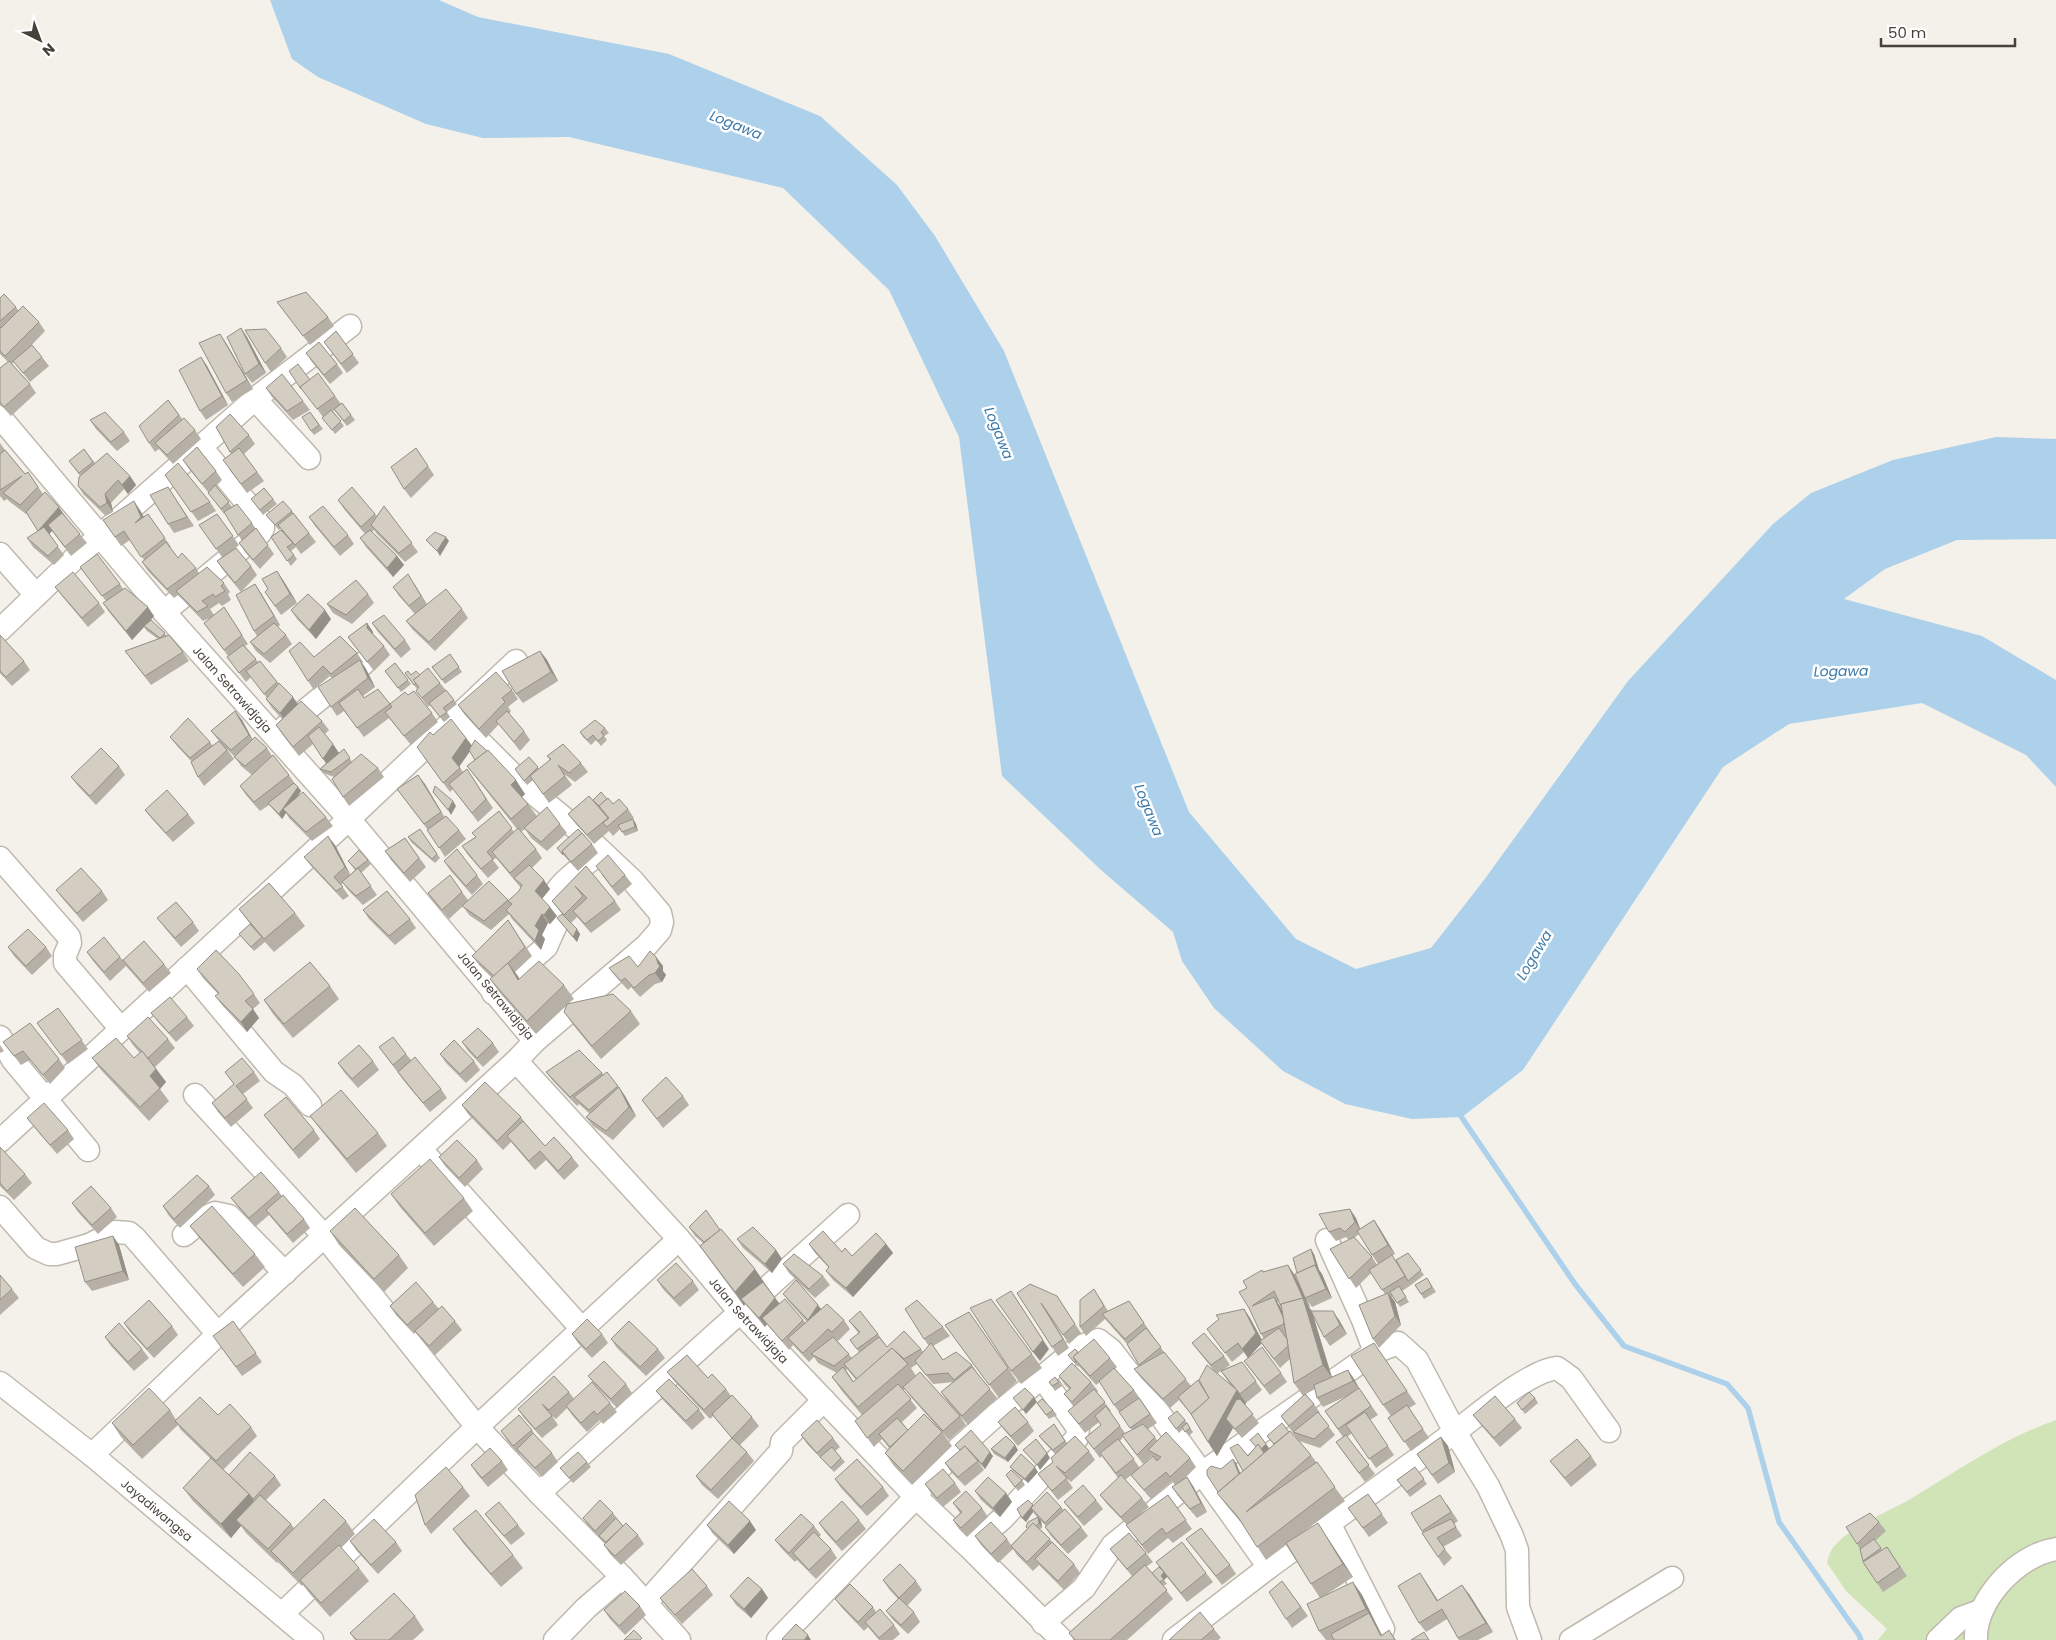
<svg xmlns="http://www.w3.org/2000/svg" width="2056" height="1640" font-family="Poppins,sans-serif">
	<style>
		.green { fill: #d0e4b8 }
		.water { fill: #add1ea }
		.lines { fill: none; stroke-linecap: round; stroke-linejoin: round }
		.stream { stroke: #add1ea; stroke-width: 5.5 }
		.minor-casing { stroke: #bfb9ae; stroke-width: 25 }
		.minor { stroke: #fff; stroke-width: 22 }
		.wall { fill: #b6b0a6; fill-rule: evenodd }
		.shaded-wall { fill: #949087 }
		.building { fill: #d4cdc1; stroke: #949087 }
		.labels { text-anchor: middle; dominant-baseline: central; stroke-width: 5; stroke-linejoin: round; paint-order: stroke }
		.street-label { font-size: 12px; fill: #474239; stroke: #fff }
		.water-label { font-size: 14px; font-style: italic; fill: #3c7aaa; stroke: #fff }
	</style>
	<rect width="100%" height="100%" fill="#f4f1eb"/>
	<!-- green -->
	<path class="green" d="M2056 1420V1640H1878L1887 1629 1846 1591 1827 1563C1829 1555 1831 1549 1837 1543 1858 1522 1887 1513 1912 1498 1959 1470 2004 1438 2056 1420Z"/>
	<!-- water -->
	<path class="water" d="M270 0H439L478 17 669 54 820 116 897 185 935 236 1004 351 1189 812 1296 939 1356 969 1431 948 1484 880 1628 681 1773 524 1811 493 1893 460 1996 437 2056 439V539L1957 540 1885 569 1844 599 1982 636 2056 680V787L2026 755 1922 703 1789 724 1723 767 1523 1070 1462 1117 1412 1119 1345 1104 1283 1071 1214 1008 1182 961 1173 932 1101 870 1002 776 959 437 889 290 783 188 569 137 483 138 426 124 318 77 292 59Z"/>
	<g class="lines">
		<!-- stream -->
		<path class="stream" d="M1458 1112 1575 1284 1624 1346 1727 1384 1748 1408 1779 1522 1859 1635 1861 1640"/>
		<defs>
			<g id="minor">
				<path d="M260 395 350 326"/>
				<path id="s1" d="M0 417 164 612 349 819 535 1041 516 1061 679 1239 740 1312 916 1497 970 1548 1062 1640"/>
				<path d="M0 554 36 595"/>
				<path d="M164 612 260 533 263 528V523L201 447"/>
				<path d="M0 630 76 557 255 399 309 458"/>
				<path d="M456 718 521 783 582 833 633 881 660 913 662 922 660 930 647 945 535 1041"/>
				<path d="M285 727 364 663"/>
				<path d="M0 858 69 937 70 943 65 955V963L121 1029"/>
				<path d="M187 968 274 1072 293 1085 310 1105"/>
				<path d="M493 993 546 947 559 918C558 911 552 906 553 899 555 885 590 861 601 852"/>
				<path d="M0 1037 13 1060 88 1150"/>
				<path d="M195 1095 325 1237 477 1427 679 1239"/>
				<path d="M0 1141 349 819 516 661"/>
				<path d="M425 1154 582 1329"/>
				<path d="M0 1207 36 1248 49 1254H57L89 1245 115 1232 129 1233 134 1237 218 1334"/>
				<path d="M184 1235 206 1217 215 1213 229 1216 285 1273"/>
				<path d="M1327 1240 1363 1320 1375 1352 1398 1343 1417 1360 1455 1432C1479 1414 1529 1371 1557 1368L1571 1378 1609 1431"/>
				<path id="s2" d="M0 1383 92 1455 312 1640"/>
				<path d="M92 1455 235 1318 516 1061"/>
				<path d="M1329 1523 1383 1629"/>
				<path d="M972 1545 1003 1518 1077 1438 1078 1428 1042 1377"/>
				<path d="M645 1604 781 1451 782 1442 824 1400"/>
				<path d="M282 1614 477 1427 539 1493"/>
				<path d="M1043 1623 1084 1588 1113 1545 1202 1473 1375 1352"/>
				<path d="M555 1640 586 1608 622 1577"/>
				<path d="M679 1640 622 1577 539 1493 848 1215"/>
				<path d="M778 1640 916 1497 925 1483 958 1449 996 1415 1079 1347 1098 1340 1111 1350 1146 1395 1269 1567"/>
				<path d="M1174 1640 1269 1567 1455 1432 1488 1486 1512 1536 1517 1550 1518 1607 1530 1640"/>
				<path d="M1571 1640 1672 1578"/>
				<path d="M1938 1640 1961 1618 1980 1611"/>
				<path d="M1976 1640C1974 1601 2017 1555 2056 1549"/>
			</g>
		</defs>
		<!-- minor casing -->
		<use href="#minor" class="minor-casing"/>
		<!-- minor -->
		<use href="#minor" class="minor"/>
	</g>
	<!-- wall -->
	<g class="wall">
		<path d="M0 298 16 307 18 310 39 322 45 331 26 351 42 357 49 366 30 382 14 362 12 364 30 384 36 393 11 416 0 404V368L8 362 0 354Z"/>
		<path d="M277 302 328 317 334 326 310 345Z"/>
		<path d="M241 328 247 337 266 373 252 383 245 374Z"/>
		<path d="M336 331 359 363 347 373 324 342Z"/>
		<path d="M226 343 253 389 232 402 226 393Z"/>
		<path d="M281 348 287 357 271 372 265 363Z"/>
		<path d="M306 353 337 364 343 373 330 384 312 362Z"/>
		<path d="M201 357 207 366 228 405 206 420 200 411Z"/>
		<path d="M289 371 310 380 335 396 341 404 342 403 355 420 347 426 334 410 333 411 344 426 335 434 326 422 323 417Z"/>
		<path d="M266 388 303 401 310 410 293 420 272 397Z"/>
		<path d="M168 400 183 420 195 430 201 439 173 464 159 449 155 452 149 443Z"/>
		<path d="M310 412 323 429 314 435 311 431Z"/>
		<path d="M90 420 124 432 130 441 117 451 96 429Z"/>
		<path d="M216 427 249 435 255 444 244 454 264 481 247 493 229 469 231 454Z"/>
		<path d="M0 443 5 450 25 474 28 472 43 494 65 516 87 543 71 556 52 531 49 534 64 555 54 565 33 547 27 538 38 531 27 514H26L10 502 7 499 4 501 0 496Z"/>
		<path d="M416 448 434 475 411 498 404 489Z"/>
		<path d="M84 449 95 463 130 476 136 485 128 494 124 489 111 503 113 512 106 516 84 495 78 486 80 476 69 461Z"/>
		<path d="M183 460 216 471 222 480 216 486 232 507 252 523 256 529V528L274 554 260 569 245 552 239 543 242 541 225 513 224 514 208 492 189 469Z"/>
		<path d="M165 475 210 502 216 511 198 521Z"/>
		<path d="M168 487 194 526 174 533 168 524Z"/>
		<path d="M251 499H273L277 504 263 515Z"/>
		<path d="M338 500 375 514 377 516 384 506 418 552 405 562 377 534 374 530 372 532 397 556 404 565 393 577 366 547 360 538 365 534 344 509Z"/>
		<path d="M140 510 144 517 148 514 171 547 170 548 178 558 196 568 199 573 224 583 230 592 228 594 231 600 222 606 219 603 210 609 214 615 224 607 248 644 245 646 258 662 260 661 279 684 298 704 322 721 329 730 325 734 339 753 344 749 352 762 378 768 384 777 349 806 343 797 334 777 323 773 320 769 326 763 313 744 299 756 282 734 276 725 282 719 272 708 266 699 267 698 251 677 246 682 234 666 227 657 228 656 204 623 212 617 203 621 183 600 178 595 174 598 148 571 142 562 144 560 130 540 121 546 103 520Z"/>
		<path d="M292 511 316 542 301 554 296 547 291 551 297 559 291 566 271 537 281 530V528L279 530 266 515Z"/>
		<path d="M217 514 239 545 231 552 251 566 257 575 241 592 223 570 217 561 222 557 199 525Z"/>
		<path d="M309 517 348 535 354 544 340 556 315 526Z"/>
		<path d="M87 576 120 584 123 589 154 616 151 620 183 652 189 661 151 685 125 651 158 639 147 631 144 627 132 640 109 612 103 603 106 601Z"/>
		<path d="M283 580 297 603 281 615 265 592 268 589Z"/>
		<path d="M414 583 427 604 462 609 468 618 435 651 413 630 406 621 415 614 399 596 393 587Z"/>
		<path d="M255 584 280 625 278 627 286 635 292 644 270 663 256 651 250 642 257 636 254 631Z"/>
		<path d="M55 587 99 603 105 612 88 627 62 596Z"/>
		<path d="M368 594 374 603 352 624 333 613 327 604Z"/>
		<path d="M291 610 331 619 316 639 297 619Z"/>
		<path d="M367 623 373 632V634L384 646 390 655 374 671 348 637Z"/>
		<path d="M372 623 405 640 411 649 401 658 378 632Z"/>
		<path d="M0 635 24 661 30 670 12 686 0 673Z"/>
		<path d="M540 651 547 660 558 681 523 703 516 694Z"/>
		<path d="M357 653 363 662 362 663 366 669 375 687 363 696 364 698 378 689 392 707 408 695 432 713 438 722 411 745 389 718 364 737 344 711 337 716 318 687 332 678 329 675 314 690 308 681 314 657Z"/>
		<path d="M450 654 462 672 445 684 432 667Z"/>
		<path d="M395 663 411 684 401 692 385 671Z"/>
		<path d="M405 673 411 675H420L440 683 457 704 447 712 450 717 444 722 430 705 428 707 416 691 417 689Z"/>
		<path d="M512 690 518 699 508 707 511 711 509 714 524 731 530 740 520 751 499 724 486 738 464 714 458 705Z"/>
		<path d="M235 711 242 720 252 739 267 748 272 756 289 775 295 784 298 787 301 791 298 796 326 817 333 826 312 841 289 818 286 813 282 819 269 805 260 811 246 795 240 786 257 771 252 775 241 766 235 757 226 748 234 759 204 786 198 777 192 762 177 746 170 737 210 742 213 746 219 741 211 731Z"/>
		<path d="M605 728 609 733 604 736 607 740 601 746 596 740 591 745 583 737 580 732Z"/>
		<path d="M433 735 466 738 472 746 525 794 522 797 528 804 537 816 560 824 567 833 547 851 531 838 525 829 521 832 536 849 542 858 532 868 550 889 542 899 557 916 550 924 548 923 542 935 545 939 541 950 512 919 509 914 491 930 469 915 463 906 449 919 434 902 428 893 462 892 468 900 508 901 519 891 521 888 496 858 493 860 499 868 488 878 468 855 462 846 475 837 499 811 514 832 517 829 477 779 467 766 475 760 470 751 459 766 463 772 467 769 493 808 478 822 453 789 450 792 423 756Z"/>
		<path d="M547 756 581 763 588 772 575 782 564 774 572 785 549 803 533 780 527 785 515 769 529 757 539 769 550 760Z"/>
		<path d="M119 766 125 775 96 805 78 786 71 777Z"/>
		<path d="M418 775 444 817 459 830 466 839 445 857 428 830 397 789Z"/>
		<path d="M589 796 608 819 593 800 607 799 613 804 628 809 634 818 631 820 633 819 636 824 638 831 625 836 620 829 613 836 609 831 594 844 575 823 568 814Z"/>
		<path d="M145 810 188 814 195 823 173 842 152 819Z"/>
		<path d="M420 829 440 858 435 863 411 842 408 837Z"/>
		<path d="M405 838 426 867 410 882 391 860 385 851Z"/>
		<path d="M592 844 598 853 578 871 557 848Z"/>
		<path d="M335 845 350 875 355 870 348 861 368 860 371 864 361 873 377 895 363 905 349 891 343 883 341 885 349 896 343 900 311 866 304 857Z"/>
		<path d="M444 861 477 875 483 884 472 895 450 870Z"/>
		<path d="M586 866 615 901 621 910 591 933 577 917 571 923 580 934 577 942 557 918 562 914 552 901Z"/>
		<path d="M602 875H625L632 884 618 896Z"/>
		<path d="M56 890 102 891 108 900 83 922 63 899Z"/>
		<path d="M239 909 295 913 305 926 274 952 265 942 254 951 239 934 250 924Z"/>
		<path d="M363 910 410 919 416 928 395 945 369 919Z"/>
		<path d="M157 918 193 922 199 931 181 947 164 927Z"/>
		<path d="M508 920 532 956 515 972 519 979 564 985 574 999 569 1003 631 1011 640 1024 601 1059 574 1026 564 1012 566 1006 536 1034 500 993 490 979 492 978 479 965 472 956Z"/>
		<path d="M8 947H46L52 956 32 975 14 956Z"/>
		<path d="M87 952 120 957 123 960 164 964 171 973 149 992 126 966 110 981 93 961Z"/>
		<path d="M656 957 663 966V971L666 975 662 982 655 984 640 997 631 987 628 990 616 977 609 968 638 967Z"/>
		<path d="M197 969 254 994 260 1003 253 1009 259 1018 247 1032 222 1005 215 996 218 994 203 978Z"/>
		<path d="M330 986 339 999 293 1038 273 1014 264 1000Z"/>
		<path d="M58 1008 88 1049 68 1064 37 1023Z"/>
		<path d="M151 1013 187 1017 194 1026 176 1042 158 1022Z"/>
		<path d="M127 1036 168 1039 175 1048 155 1067 166 1082 160 1089 169 1101 149 1121 102 1071 92 1058H134L140 1053 133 1045Z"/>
		<path d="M3 1042 59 1059 65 1068 50 1084 30 1060 21 1065Z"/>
		<path d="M462 1042 493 1043 499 1052 483 1067 468 1051Z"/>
		<path d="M0 1045 4 1051 0 1053Z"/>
		<path d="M379 1047 406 1054 411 1060 441 1089 447 1098 430 1112 404 1081Z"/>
		<path d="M440 1054 474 1061 480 1070 466 1083 446 1063Z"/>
		<path d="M373 1061 379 1070 358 1088 344 1072 338 1063Z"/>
		<path d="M225 1072H254L260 1081 243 1094 253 1108 231 1127 218 1112 212 1103 234 1084Z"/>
		<path d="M546 1072 602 1073 604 1075 607 1072 625 1096 636 1116 613 1140 593 1126 586 1117 590 1114 579 1104 577 1106 553 1081Z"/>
		<path d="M683 1096 689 1105 663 1128 642 1100Z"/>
		<path d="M462 1105 521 1117 525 1123 545 1146 572 1157 579 1166 564 1180 546 1160 535 1170 511 1142 503 1150 468 1114Z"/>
		<path d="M264 1115 314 1130 320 1139 299 1159 271 1124Z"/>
		<path d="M310 1116 378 1133 387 1146 356 1173 320 1129Z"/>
		<path d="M27 1118 68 1130 74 1139 57 1154 34 1127Z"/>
		<path d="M0 1147 25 1174 32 1183 14 1200 0 1186Z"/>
		<path d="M439 1157 477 1160 483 1169 465 1187 445 1166Z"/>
		<path d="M209 1186 215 1195 180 1228 169 1216 163 1206Z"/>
		<path d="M279 1192 282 1196 304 1219 310 1228 293 1243 269 1215 255 1227 238 1207 231 1198Z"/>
		<path d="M391 1194 464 1198 473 1211 434 1246 400 1207Z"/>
		<path d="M72 1203 111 1208 117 1217 98 1234 78 1212Z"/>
		<path d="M1356 1218 1360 1229 1374 1220 1380 1229 1395 1254 1378 1264 1359 1234 1354 1238 1372 1257 1377 1265 1396 1260 1408 1253 1424 1275 1411 1285 1402 1291 1409 1302 1400 1307 1393 1296 1392 1297 1395 1302 1401 1325 1379 1348 1373 1339 1385 1294 1371 1273 1356 1288 1330 1249 1349 1240 1346 1237 1336 1241 1329 1232Z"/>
		<path d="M190 1226 255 1254 265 1267 243 1287 200 1239Z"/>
		<path d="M689 1227 720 1230 764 1282 779 1303 803 1320 806 1323 807 1322 790 1303 783 1294 821 1309 844 1320 850 1329 838 1341 835 1338 852 1358 859 1352 850 1340 859 1334 849 1321 878 1334 887 1347 921 1349 923 1352 929 1346 924 1339 943 1327 950 1336 933 1346 943 1360 972 1365 978 1374 997 1398 968 1425 947 1401 941 1392 954 1382 933 1384 917 1364 911 1368 916 1376 960 1416 966 1425 949 1440 910 1396 905 1389 903 1390 917 1408 902 1422 908 1430 942 1432 952 1446 912 1485 894 1466 885 1453 889 1448 882 1439 874 1447 855 1421 862 1415 842 1391 832 1377 837 1373 818 1363 814 1357 809 1362 793 1345 789 1350 767 1324 765 1327 745 1304 744 1306 709 1259 700 1246 703 1243 695 1236ZM847 1369 856 1380 854 1382 846 1370Z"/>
		<path d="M330 1231 399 1255 408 1268 384 1292 339 1245Z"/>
		<path d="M113 1236 119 1245 129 1280 92 1291 85 1282Z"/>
		<path d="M737 1239 776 1250 782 1259 772 1273 743 1248Z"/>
		<path d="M809 1244 842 1252 852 1256 886 1244 893 1253 853 1297 833 1280 826 1271 829 1268 815 1253Z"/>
		<path d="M1314 1254 1319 1270 1322 1274 1332 1298 1312 1307 1306 1299 1310 1307H1309L1312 1311 1339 1320 1347 1334 1330 1346 1324 1337 1313 1315 1332 1377 1348 1370 1354 1379 1359 1388 1378 1415 1370 1420 1394 1455 1376 1468 1352 1433 1347 1437 1375 1474 1365 1482 1336 1442 1343 1437 1325 1411 1347 1396 1323 1407 1317 1398 1315 1389 1306 1394 1314 1404 1320 1413 1319 1414 1335 1435 1320 1448 1299 1441 1311 1455 1345 1501 1302 1533 1327 1537 1353 1577 1324 1596 1353 1582 1362 1595 1382 1635 1389 1630 1396 1640H1326L1319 1631 1320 1598 1286 1545 1266 1560 1244 1526 1227 1506 1217 1493 1218 1492 1221 1469 1233 1459 1236 1463 1240 1473 1243 1471 1248 1456 1269 1448 1274 1445 1267 1436 1289 1432 1298 1440 1281 1416 1303 1396 1294 1383 1290 1359 1280 1368 1261 1343 1248 1358 1244 1352 1232 1362 1207 1329 1244 1309 1250 1318 1262 1340 1264 1339 1261 1334 1247 1288 1262 1270 1264 1272 1294 1274 1304 1296 1297 1273ZM1279 1301 1282 1306V1311L1277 1302Z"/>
		<path d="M783 1264 823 1276 830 1285 815 1298 789 1273Z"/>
		<path d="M0 1275 12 1289 19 1298 0 1315Z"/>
		<path d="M1427 1278 1436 1292 1424 1299 1415 1285Z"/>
		<path d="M657 1280 693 1281 699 1290 680 1307 663 1289Z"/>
		<path d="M1017 1293 1057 1296 1081 1333 1069 1344 1048 1313 1069 1348 1058 1356Z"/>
		<path d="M1100 1298 1108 1311 1129 1301 1164 1352 1191 1386 1203 1387 1216 1373 1199 1352 1192 1343 1224 1356 1230 1365 1223 1370 1242 1362 1262 1390 1246 1403 1245 1405 1259 1423 1242 1438 1233 1428 1217 1456 1208 1442 1191 1414 1179 1400 1170 1408 1141 1378 1134 1369 1140 1366 1127 1344 1105 1319 1086 1336 1080 1327ZM1221 1371 1227 1380 1231 1385 1217 1374Z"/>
		<path d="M433 1302 439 1309 455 1321 462 1330 435 1355 422 1340 416 1332 414 1334 396 1315 390 1306Z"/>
		<path d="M969 1312 1017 1381 999 1398 945 1325Z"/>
		<path d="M233 1321 262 1362 242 1376 213 1336Z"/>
		<path d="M124 1323 172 1326 178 1335 154 1358 130 1332Z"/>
		<path d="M572 1334H602L608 1343 592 1358 578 1343Z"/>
		<path d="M105 1337 142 1349 149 1358 134 1371 111 1346Z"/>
		<path d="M611 1339 658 1349 665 1358 646 1376 617 1348Z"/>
		<path d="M1374 1343 1416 1404 1409 1408 1429 1438 1411 1451 1388 1418 1391 1416 1383 1405Z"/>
		<path d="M1078 1352 1110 1358 1117 1367 1115 1369 1134 1390 1157 1423 1148 1429 1157 1440 1190 1458 1196 1467 1184 1479 1187 1477 1193 1486 1207 1512 1197 1518 1178 1496 1172 1487 1175 1485 1172 1481 1151 1499 1138 1484 1131 1475 1135 1472 1125 1480 1142 1498 1149 1507 1136 1518 1168 1495 1192 1529 1173 1543 1168 1538 1148 1554 1133 1534 1127 1525 1107 1504 1100 1495 1118 1478 1102 1456 1100 1458 1085 1438 1101 1425 1099 1422 1085 1433 1068 1411 1074 1407 1064 1394 1069 1389 1065 1385 1059 1376 1091 1382 1098 1391 1097 1392 1111 1411 1110 1412 1125 1433 1132 1430 1114 1405 1100 1382 1096 1385 1079 1366 1078 1367 1068 1355ZM1123 1437 1143 1464 1152 1456 1153 1457 1140 1468 1120 1441Z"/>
		<path d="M1032 1354 1042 1368 1021 1384 1011 1371Z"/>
		<path d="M1244 1361 1281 1373 1287 1382 1270 1395Z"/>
		<path d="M667 1372 708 1378 726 1389 731 1396 752 1417 759 1426 740 1445 747 1452 754 1461 718 1499 702 1485 696 1476 732 1438 713 1416 710 1419 674 1381Z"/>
		<path d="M588 1376 626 1384 632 1393 617 1408 595 1385Z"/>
		<path d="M1055 1377 1062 1386 1055 1391 1049 1382Z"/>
		<path d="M656 1391 699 1409 705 1418 692 1430 663 1400Z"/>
		<path d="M569 1392 574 1399 610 1403 617 1412 603 1424 600 1420 587 1432 572 1415 567 1408 556 1419 552 1416 558 1425 542 1438 524 1418 518 1409Z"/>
		<path d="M1535 1398 1538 1403 1525 1414 1517 1403Z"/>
		<path d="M1037 1403 1053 1410 1057 1415 1049 1419Z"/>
		<path d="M170 1410 176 1420 218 1415 251 1427 257 1436 223 1470 229 1475 275 1476 281 1485 266 1500 291 1524 294 1528 346 1521 355 1534 341 1548 359 1568 369 1581 330 1617 310 1594 303 1585 302 1586 278 1562 277 1563 246 1533 241 1526 231 1538 193 1501 183 1488 211 1459 181 1430 178 1425 142 1459 121 1437 112 1423Z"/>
		<path d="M1473 1415 1515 1419 1522 1428 1500 1447 1480 1424Z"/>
		<path d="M1168 1418 1185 1420 1193 1432 1189 1436 1183 1429 1179 1433Z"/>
		<path d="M998 1422H1028L1034 1431 1018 1446 1005 1431Z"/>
		<path d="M1054 1424 1067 1443 1089 1451 1095 1460 1071 1482 1066 1478 1073 1488 1058 1500 1038 1474 1053 1462 1055 1454 1042 1440 1039 1436Z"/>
		<path d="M532 1430 536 1437 552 1453 558 1462 542 1477 520 1454 519 1455 507 1440 501 1431Z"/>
		<path d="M801 1435 833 1438 840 1447 835 1451 845 1462 834 1472 807 1444Z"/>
		<path d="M1441 1437 1448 1446 1455 1472 1438 1484 1417 1454Z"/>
		<path d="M955 1445 993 1456 985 1469 978 1462 984 1470 965 1486 951 1472 945 1463 960 1451Z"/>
		<path d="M991 1449 1018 1450 1008 1462 994 1454Z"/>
		<path d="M1591 1456 1597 1465 1571 1487 1557 1470 1550 1461Z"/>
		<path d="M502 1461 508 1470 488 1487 477 1474 471 1465Z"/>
		<path d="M587 1462 591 1467 573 1483 560 1468Z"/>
		<path d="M1010 1467 1038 1472 1028 1483 1013 1471Z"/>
		<path d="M1415 1467 1427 1484 1410 1497 1397 1480Z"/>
		<path d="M1006 1475 1022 1480 1025 1485 1018 1491Z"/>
		<path d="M835 1479 883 1487 889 1496 867 1516 841 1488Z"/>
		<path d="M955 1483 961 1492 943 1507 931 1493 925 1484Z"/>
		<path d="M463 1487 470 1496 431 1534 425 1525Z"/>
		<path d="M975 1491 1006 1493 1012 1502 1000 1517 981 1500Z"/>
		<path d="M1368 1494 1388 1523 1369 1537 1348 1508Z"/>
		<path d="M1096 1500 1103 1509 1084 1526 1071 1511 1064 1502Z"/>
		<path d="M953 1503 982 1508 988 1517 967 1537 959 1529 953 1520 960 1513Z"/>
		<path d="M1447 1504 1458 1521 1454 1524 1462 1536 1443 1547 1452 1558 1444 1566 1422 1533 1423 1532 1422 1531Z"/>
		<path d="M1033 1506 1061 1507 1081 1527 1088 1536 1068 1554 1051 1536 1045 1527 1046 1526 1041 1521 1042 1528 1040 1529 1074 1564 1080 1573 1064 1590 1039 1565 1033 1571 1017 1555 1013 1549 998 1563 981 1545 975 1536 1007 1539 1011 1545 1027 1529 1037 1517 1033 1512 1026 1522 1022 1518Z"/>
		<path d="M613 1513 623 1526 638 1535 644 1544 621 1565 610 1554 604 1545 605 1543 589 1527 583 1518Z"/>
		<path d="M485 1514 518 1525 525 1534 511 1545 492 1523Z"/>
		<path d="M859 1520 866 1529 842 1551 825 1532 819 1523Z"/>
		<path d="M1879 1522 1886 1531 1875 1541 1882 1550 1887 1547 1907 1576 1883 1592 1863 1561 1860 1549 1857 1544Z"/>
		<path d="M707 1525 756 1530 734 1554 713 1534Z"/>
		<path d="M814 1526 821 1535 819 1537 831 1549 837 1558 816 1579 797 1560 795 1562 782 1549 775 1540Z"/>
		<path d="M453 1529 513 1555 523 1568 501 1587 463 1543Z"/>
		<path d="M1186 1539 1230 1565 1236 1574 1222 1585Z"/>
		<path d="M350 1541 396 1542 402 1551 378 1574 356 1550Z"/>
		<path d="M1110 1549 1146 1553 1153 1562 1146 1567 1152 1573 1162 1571 1156 1562 1206 1573 1213 1582 1187 1602 1167 1577 1164 1580 1167 1584 1163 1586 1173 1599 1127 1640H1074L1069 1633 1132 1576 1117 1558Z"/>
		<path d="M883 1580 916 1581 922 1590 907 1606 914 1612 920 1622 908 1634 893 1620 886 1611 898 1599 889 1589Z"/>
		<path d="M1282 1581 1308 1616 1292 1628 1286 1619Z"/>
		<path d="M1426 1582 1438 1600 1469 1594 1493 1632 1478 1640H1459L1447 1619 1426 1632 1419 1623Z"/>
		<path d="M707 1586 713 1595 682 1624 667 1607 660 1598Z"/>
		<path d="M762 1589 768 1598 751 1618 736 1605 730 1596Z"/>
		<path d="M835 1599 873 1607 876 1612 894 1625 900 1634 893 1640H879L868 1627 864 1631 842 1608Z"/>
		<path d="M640 1606 646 1615 625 1635 610 1619 604 1610Z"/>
		<path d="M415 1616 424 1630 413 1640H355L350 1633Z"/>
		<path d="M1214 1629 1221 1638 1218 1640H1169Z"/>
	</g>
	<!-- shaded-wall -->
	<g class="shaded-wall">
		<path d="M241 328 247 337 266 373 259 364Z"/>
		<path d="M220 334 226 343 253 389 247 380Z"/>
		<path d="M201 357 207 366 228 405 222 396Z"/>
		<path d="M130 476 136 485 128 494 122 485Z"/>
		<path d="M105 494 111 503 113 512 107 503Z"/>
		<path d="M134 501 140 510 148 526 141 517Z"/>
		<path d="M59 507 65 516 44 540 38 531Z"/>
		<path d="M446 537 449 541 440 556 437 551Z"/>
		<path d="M397 556 404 565 393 577 387 568Z"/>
		<path d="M277 571 283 580 297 603 290 594Z"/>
		<path d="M255 584 261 593 280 625 274 616Z"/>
		<path d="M148 607 154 616 132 640 126 631Z"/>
		<path d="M325 610 331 619 316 639 309 630Z"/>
		<path d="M367 623 373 632V637L367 628Z"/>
		<path d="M540 651 547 660 558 681 551 672Z"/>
		<path d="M360 660 366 669 375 687 368 678Z"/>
		<path d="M293 697 299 706 286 722 280 713Z"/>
		<path d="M235 711 242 720 255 744 249 735Z"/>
		<path d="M466 738 473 747 459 767 452 758Z"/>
		<path d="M333 744 339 753 330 768 323 759Z"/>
		<path d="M418 775 425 784 447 821 441 812Z"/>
		<path d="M516 780 525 794 520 799 511 785Z"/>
		<path d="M298 787 301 791 286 813 283 809 286 813 282 819 279 814Z"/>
		<path d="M453 801 456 806 451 815 448 810Z"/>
		<path d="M633 819 636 824 638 831 635 827Z"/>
		<path d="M328 836 335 845 351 876 345 867Z"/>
		<path d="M544 880 550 889 541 900 535 891Z"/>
		<path d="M550 907 557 916 550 924 544 915Z"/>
		<path d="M542 914 548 923 542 935 545 939 541 950 535 941V926Z"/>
		<path d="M577 929 580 934 577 942 573 937Z"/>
		<path d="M656 957 663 966V971L666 975 662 982 655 973 658 964Z"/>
		<path d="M508 963 518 976 527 993 518 980Z"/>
		<path d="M253 1009 259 1018 247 1032 241 1022Z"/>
		<path d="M156 1069 166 1082 160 1089 150 1076Z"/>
		<path d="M619 1087 625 1096 636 1116 629 1107Z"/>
		<path d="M1350 1209 1356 1218 1361 1231 1355 1222Z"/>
		<path d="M1374 1220 1380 1229 1395 1254 1388 1245Z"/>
		<path d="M113 1236 119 1245 129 1280 123 1271Z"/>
		<path d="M886 1244 893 1253 853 1297 846 1288Z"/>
		<path d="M1311 1249 1314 1254 1319 1270 1322 1274 1332 1298 1326 1289 1316 1268Z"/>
		<path d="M776 1250 782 1259 772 1273 765 1264Z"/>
		<path d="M1288 1265 1294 1274 1310 1307 1303 1298Z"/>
		<path d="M755 1269 764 1282 746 1304 741 1299 745 1304 744 1306 735 1292Z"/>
		<path d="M1011 1291 1049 1349 1040 1361 1033 1352Z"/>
		<path d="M1388 1293 1395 1302 1401 1325 1395 1316Z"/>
		<path d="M1274 1297 1280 1306 1292 1332 1285 1323Z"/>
		<path d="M775 1298 782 1307 762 1318 767 1324 765 1327 759 1318Z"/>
		<path d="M1303 1298 1312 1312 1332 1378 1323 1365Z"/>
		<path d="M1041 1303 1047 1312 1069 1348 1063 1339Z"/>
		<path d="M818 1305 825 1314 814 1329 808 1320Z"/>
		<path d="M1244 1309 1250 1318 1263 1342 1248 1358 1242 1349Z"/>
		<path d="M1333 1311 1339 1320 1347 1334 1340 1325Z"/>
		<path d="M1348 1370 1354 1379 1360 1390 1353 1381Z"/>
		<path d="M1237 1390 1246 1403 1233 1427 1226 1419 1233 1428 1217 1456 1208 1442Z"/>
		<path d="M1034 1397 1037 1402 1026 1414 1023 1410Z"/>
		<path d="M1441 1437 1448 1446 1455 1472 1449 1463Z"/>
		<path d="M1266 1444 1269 1448 1251 1483 1259 1451Z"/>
		<path d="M1015 1445 1018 1450 1008 1462 1005 1458Z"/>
		<path d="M990 1452 993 1456 985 1469 982 1464Z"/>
		<path d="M1047 1453 1050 1458 1040 1470 1037 1465Z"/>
		<path d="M1233 1459 1236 1463 1246 1487 1243 1483Z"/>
		<path d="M1035 1467 1038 1472 1028 1483 1025 1479Z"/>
		<path d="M1187 1477 1193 1486 1207 1512 1201 1503Z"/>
		<path d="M1006 1493 1012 1502 1000 1517 993 1508Z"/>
		<path d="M249 1494 259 1508 236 1520 241 1526 231 1538 221 1524Z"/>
		<path d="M1033 1505 1036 1509 1031 1508 1033 1512 1026 1522 1022 1518Z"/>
		<path d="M1038 1517 1041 1521 1042 1528 1039 1523Z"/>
		<path d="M750 1521 756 1530 734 1554 728 1545Z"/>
		<path d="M1318 1523 1327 1537 1353 1577 1343 1564Z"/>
		<path d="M1164 1572 1167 1577 1164 1580 1161 1576Z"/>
		<path d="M1420 1573 1426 1582 1443 1610 1437 1601Z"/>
		<path d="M1353 1582 1362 1595 1375 1622 1366 1609Z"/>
		<path d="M1462 1585 1469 1594 1493 1632 1486 1623Z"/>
		<path d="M762 1589 768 1598 751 1618 744 1609Z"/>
		<path d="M1369 1613 1375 1622 1384 1640 1381 1636Z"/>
		<path d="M808 1635 811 1640H804Z"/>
	</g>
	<!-- building -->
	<g class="building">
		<path d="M306 292 328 317 303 336 277 302Z"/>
		<path d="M4 294 16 307 0 321V298Z"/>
		<path d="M23 306 39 322 5 356 0 351V327L1 328Z"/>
		<path d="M241 328 259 364 245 374 227 337Z"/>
		<path d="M266 329 281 348 265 363 245 330Z"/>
		<path d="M336 331 353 354 341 364 324 342Z"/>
		<path d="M220 334 247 380 226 393 199 343Z"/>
		<path d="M319 342 337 364 324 375 306 353Z"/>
		<path d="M32 345 42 357 23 373 13 361Z"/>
		<path d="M201 357 222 396 200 411 179 370Z"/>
		<path d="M9 361 30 384 4 407 0 402V368Z"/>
		<path d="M298 364 310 380 300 387 301 389 289 371Z"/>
		<path d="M318 373 335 396 317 409 300 387Z"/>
		<path d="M282 374 303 401 287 411 266 388Z"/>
		<path d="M168 400 179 415 149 443 139 426Z"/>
		<path d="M342 403 351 415 344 421 334 409Z"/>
		<path d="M331 410 341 421 332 430 322 418Z"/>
		<path d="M105 412 124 432 111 442 90 420Z"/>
		<path d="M310 412 319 425 311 431 302 417Z"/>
		<path d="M230 414 249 435 230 452 216 427Z"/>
		<path d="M184 418 195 430 167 455 155 443Z"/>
		<path d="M197 447 216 471 202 484 183 460Z"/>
		<path d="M239 448 257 472 241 484 223 460Z"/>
		<path d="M416 448 428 466 404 489 391 467Z"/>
		<path d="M84 449 93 462 79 473 69 461Z"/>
		<path d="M5 450 25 474 28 472 38 487 20 505 3 493 22 476 0 490V454Z"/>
		<path d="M107 453 130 476 122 485 118 480 105 494 107 503 100 507 78 486 79 477Z"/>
		<path d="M178 463 210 502 191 512 165 475Z"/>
		<path d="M215 485 229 502 221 509 208 493Z"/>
		<path d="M168 487 187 517 168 524 150 495Z"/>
		<path d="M352 487 375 514 361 527 338 500Z"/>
		<path d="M264 488 273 499 260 510 251 499Z"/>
		<path d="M45 492 59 507 38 531 26 512Z"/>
		<path d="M134 501 141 517 135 523 148 514 165 538 141 557 124 531 115 537 103 520Z"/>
		<path d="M283 501 292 511 275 525 266 515Z"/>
		<path d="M237 504 252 523 238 535 224 512Z"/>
		<path d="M323 506 348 535 334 547 309 517Z"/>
		<path d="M384 506 412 543 399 553 371 525Z"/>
		<path d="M62 513 80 534 65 547 48 525Z"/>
		<path d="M293 513 309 533 295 545 278 525Z"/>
		<path d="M217 514 233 536 216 549 199 525Z"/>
		<path d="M44 527 58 546 48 556 27 538Z"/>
		<path d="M256 528 268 545 253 560 239 543Z"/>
		<path d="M281 530 293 543 287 547 294 555 287 561 271 537Z"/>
		<path d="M370 530 397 556 387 568 360 538Z"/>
		<path d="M435 532 446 537 437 551 426 540Z"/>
		<path d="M166 542 178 558 182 553 196 568 167 589 142 562Z"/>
		<path d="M236 548 251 566 235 583 217 561Z"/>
		<path d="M97 554 120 584 102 596 80 567Z"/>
		<path d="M207 567 224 583 221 586 225 591 215 597 213 594 202 601 208 606 197 612 176 591Z"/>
		<path d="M277 571 290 594 275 606 265 592 268 589 262 579Z"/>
		<path d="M73 572 99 603 82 618 55 587Z"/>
		<path d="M408 574 421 596 409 606 393 587Z"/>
		<path d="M356 580 368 594 346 615 327 604Z"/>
		<path d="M255 584 274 616 254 631 236 595Z"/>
		<path d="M125 588 148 607 126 631 103 603Z"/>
		<path d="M446 589 462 609 429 642 406 621Z"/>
		<path d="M308 594 325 610 309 630 291 610Z"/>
		<path d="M224 607 242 635 224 650 204 623Z"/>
		<path d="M384 615 405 640 395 649 372 623Z"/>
		<path d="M151 620 165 633 160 638 144 626Z"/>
		<path d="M274 623 286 635 264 654 250 642Z"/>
		<path d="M367 623V628L384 646 367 662 348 637Z"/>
		<path d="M0 635 24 661 6 677 0 671Z"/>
		<path d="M169 635 183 652 145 676 125 651Z"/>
		<path d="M340 636 357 653 331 674 323 666 308 681 289 651 300 642 314 657Z"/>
		<path d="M243 645 256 659 239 673 227 657Z"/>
		<path d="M540 651 551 672 516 694 502 671Z"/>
		<path d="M450 654 459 667 442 680 432 667Z"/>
		<path d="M360 660 368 678 331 707 318 687Z"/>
		<path d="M260 661 277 682 264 694 246 671Z"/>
		<path d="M395 663 408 680 398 688 385 671Z"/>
		<path d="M428 668 440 683 422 698 416 691 419 687 413 680Z"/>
		<path d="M408 671 411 675 416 671 420 675 413 680 416 683 414 685 405 673Z"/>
		<path d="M496 672 512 690 502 698 505 702 479 729 458 705Z"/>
		<path d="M279 683 293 697 280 713 266 699Z"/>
		<path d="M358 689 364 698 378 689 390 704 357 728 339 703Z"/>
		<path d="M446 690 454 700 443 708 447 712 440 717 429 703Z"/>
		<path d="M414 691 432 713 404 736 385 712 392 707 390 704 405 692 408 695Z"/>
		<path d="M301 701 322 721 293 747 276 725Z"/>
		<path d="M235 711 249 735 231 750 211 731Z"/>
		<path d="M507 711 524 731 514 742 496 721Z"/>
		<path d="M188 718 210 742 190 758 170 737Z"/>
		<path d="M451 719 466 738 452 758 460 768 443 783 417 747 430 732 433 735Z"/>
		<path d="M595 720 605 728 601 732 604 736 598 741 593 735 587 740 580 732Z"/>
		<path d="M319 727 333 744 323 759 308 736Z"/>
		<path d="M255 737 267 748 245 766 234 757Z"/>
		<path d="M475 740 487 751 475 760 469 750Z"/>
		<path d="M219 741 227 750 198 777 191 762Z"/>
		<path d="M563 744 581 763 569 773 558 765 565 776 543 794 530 776 551 759 547 756Z"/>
		<path d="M101 748 119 766 90 796 71 777Z"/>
		<path d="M344 749 350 758 331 772 320 769Z"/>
		<path d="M488 750 516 780 511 785 528 804 511 819 467 766Z"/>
		<path d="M361 754 378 768 343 797 332 779Z"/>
		<path d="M273 755 289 775 254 802 240 786Z"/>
		<path d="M529 757 538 767 524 781 515 769Z"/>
		<path d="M467 769 486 799 472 813 449 784Z"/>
		<path d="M418 775 441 812 424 824 397 789Z"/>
		<path d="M294 783 298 787 279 814 268 803Z"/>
		<path d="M435 786 453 801 448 810 433 792Z"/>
		<path d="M167 790 188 814 166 833 145 810Z"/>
		<path d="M303 792 326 817 306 832 283 809Z"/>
		<path d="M601 792 607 799 599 806 601 808 593 800Z"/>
		<path d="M589 796 608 818 587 835 568 814Z"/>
		<path d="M608 798 613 804 619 799 628 809 607 827 603 823 609 818 599 806Z"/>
		<path d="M547 807 560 824 541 842 524 828Z"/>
		<path d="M499 811 512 828 487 852 493 859 481 869 462 846 476 837 472 833Z"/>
		<path d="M446 816 459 830 439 848 427 830Z"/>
		<path d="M633 819 635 827 622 832 618 825Z"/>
		<path d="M518 828 536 849 510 873 492 852Z"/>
		<path d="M420 829 437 854 432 859 408 837Z"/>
		<path d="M578 829 585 836 582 833 562 851 563 855 557 848Z"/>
		<path d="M582 833 592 844 571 862 562 851Z"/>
		<path d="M328 836 345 867 334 877 343 887 336 891 304 857Z"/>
		<path d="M405 838 419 858 404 873 385 851Z"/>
		<path d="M457 849 477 875 466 886 444 861Z"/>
		<path d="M359 850 368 860 356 869 348 861Z"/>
		<path d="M608 855 625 875 612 887 596 866Z"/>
		<path d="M529 865 544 880 535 891 550 907 544 915 542 914 535 926 539 930 535 941 506 910 512 904 508 901 519 891 522 885 514 878Z"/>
		<path d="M586 866 615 901 585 924 573 911 587 898 575 886 583 896 564 915 552 901Z"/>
		<path d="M81 868 102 891 77 913 56 890Z"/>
		<path d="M358 868 371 886 356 896 342 882Z"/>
		<path d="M450 875 462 892 442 910 428 893Z"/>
		<path d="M489 881 508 900 484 921 462 906Z"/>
		<path d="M269 883 295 913 264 939 239 909Z"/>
		<path d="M387 891 410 919 389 936 363 910Z"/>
		<path d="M176 902 193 922 175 938 157 918Z"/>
		<path d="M562 914 577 929 573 937 557 918Z"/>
		<path d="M508 920 525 947 494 976 472 956Z"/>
		<path d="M250 924 262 937 251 947 239 934Z"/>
		<path d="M28 929 46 947 26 966 8 947Z"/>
		<path d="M104 937 120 957 104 972 87 952Z"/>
		<path d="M144 941 164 964 143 983 123 960Z"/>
		<path d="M216 950 239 974 254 994 245 1001 253 1009 241 1022 215 996 219 993 197 969Z"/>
		<path d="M650 951 656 957 658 964 660 966 655 973 649 975 634 988 625 978 621 981 609 968 629 956 638 967Z"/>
		<path d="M539 961 564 985 527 1021 490 979 508 963 518 980Z"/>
		<path d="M310 962 330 986 284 1024 264 1000Z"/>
		<path d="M613 994 631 1011 592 1046 564 1012 567 1004Z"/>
		<path d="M170 997 187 1017 169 1033 151 1013Z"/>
		<path d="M58 1008 82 1040 61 1055 37 1023Z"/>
		<path d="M148 1017 168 1039 148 1058 127 1036Z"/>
		<path d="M30 1023 59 1059 43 1075 23 1051 14 1056 3 1042Z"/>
		<path d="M478 1028 493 1043 477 1058 462 1042Z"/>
		<path d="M393 1037 406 1054 393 1065 379 1047Z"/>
		<path d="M116 1038 134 1058 142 1051 156 1069 150 1076 160 1088 140 1107 92 1058Z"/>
		<path d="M454 1040 474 1061 460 1074 440 1054Z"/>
		<path d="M359 1045 373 1061 352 1079 338 1063Z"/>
		<path d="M579 1050 602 1073 570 1097 546 1072Z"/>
		<path d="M415 1057 441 1089 423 1103 398 1072Z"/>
		<path d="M242 1058 254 1072 236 1086 247 1099 225 1118 212 1103 234 1084 225 1072Z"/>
		<path d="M607 1072 618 1086 589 1110 574 1097Z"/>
		<path d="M666 1077 683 1096 657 1119 642 1100Z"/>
		<path d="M485 1082 521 1117 497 1141 462 1105Z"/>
		<path d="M619 1087 629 1107 606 1131 586 1117Z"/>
		<path d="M341 1090 378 1133 347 1159 310 1116Z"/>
		<path d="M286 1097 314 1130 293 1150 264 1115Z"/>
		<path d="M44 1103 68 1130 50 1145 27 1118Z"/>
		<path d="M523 1121 545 1146 554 1137 572 1157 558 1171 540 1151 529 1161 507 1136Z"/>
		<path d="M457 1140 477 1160 459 1178 439 1157Z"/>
		<path d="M0 1147 25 1174 7 1191 0 1183Z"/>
		<path d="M430 1159 464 1198 425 1233 391 1194Z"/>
		<path d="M261 1172 279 1192 249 1218 231 1198Z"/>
		<path d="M197 1175 209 1186 174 1219 163 1206Z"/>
		<path d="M91 1186 111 1208 92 1225 72 1203Z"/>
		<path d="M283 1195 304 1219 287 1234 266 1210Z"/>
		<path d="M212 1206 255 1254 233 1274 190 1226Z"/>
		<path d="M355 1208 399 1255 374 1279 330 1231Z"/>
		<path d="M1350 1209 1355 1222 1345 1232 1340 1228 1329 1232 1319 1214Z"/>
		<path d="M706 1210 720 1230 704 1242 689 1227Z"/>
		<path d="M1374 1220 1388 1245 1372 1255 1357 1231Z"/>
		<path d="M753 1227 776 1250 765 1264 737 1239Z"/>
		<path d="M721 1229 755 1269 735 1292 700 1246Z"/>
		<path d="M823 1231 842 1252 845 1248 852 1256 876 1233 886 1244 846 1288 826 1271 829 1267 809 1244Z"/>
		<path d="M113 1236 123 1271 85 1282 75 1247Z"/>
		<path d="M1354 1237 1372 1257 1349 1279 1330 1249Z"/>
		<path d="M1311 1249 1316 1266 1315 1265 1297 1273 1293 1258Z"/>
		<path d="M1408 1253 1421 1270 1408 1281 1396 1260Z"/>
		<path d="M794 1254 823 1276 809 1289 783 1264Z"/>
		<path d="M1392 1255 1405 1276 1382 1290 1369 1270Z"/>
		<path d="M676 1263 693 1281 674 1298 657 1280Z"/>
		<path d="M1288 1265 1303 1298 1281 1304V1306L1274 1291 1252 1306 1274 1297 1284 1319V1324L1261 1334 1249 1308 1239 1292 1247 1288 1243 1281 1262 1270 1263 1272Z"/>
		<path d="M1315 1265 1326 1289 1305 1298 1295 1274Z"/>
		<path d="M0 1275 12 1289 0 1300Z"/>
		<path d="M1427 1278 1432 1287 1421 1294 1415 1285Z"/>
		<path d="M796 1280 818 1305 808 1320 783 1294Z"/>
		<path d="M416 1282 433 1302 407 1325 390 1306Z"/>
		<path d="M763 1282 775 1298 759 1318 741 1299Z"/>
		<path d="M1030 1284 1057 1296 1075 1324 1063 1335 1041 1303 1063 1339 1052 1347 1017 1293Z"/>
		<path d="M1399 1286 1406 1297 1397 1303 1390 1292Z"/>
		<path d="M1094 1289 1104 1306 1080 1327V1300Z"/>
		<path d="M1011 1291 1043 1340 1033 1352 996 1300Z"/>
		<path d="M1388 1293 1395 1316 1373 1339 1359 1305Z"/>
		<path d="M1303 1298 1323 1365 1294 1383 1281 1304Z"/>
		<path d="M785 1299 803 1320 782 1341 762 1318Z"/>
		<path d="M991 1299 1032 1354 1011 1371 970 1308Z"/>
		<path d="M149 1300 172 1326 147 1349 124 1323Z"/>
		<path d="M917 1300 943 1327 924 1339 905 1309Z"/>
		<path d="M1129 1301 1144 1323 1125 1339 1102 1314Z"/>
		<path d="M827 1304 844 1320 832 1332 828 1329 803 1353 788 1338Z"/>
		<path d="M442 1306 455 1321 429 1346 415 1331Z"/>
		<path d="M1244 1309 1256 1333 1242 1349 1238 1343 1225 1353 1207 1329 1219 1319 1216 1315Z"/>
		<path d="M860 1311 878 1334 857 1349 850 1340 860 1332 849 1321Z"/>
		<path d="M1311 1311H1333L1340 1325 1324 1337Z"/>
		<path d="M969 1312 1008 1368 989 1385 945 1325Z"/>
		<path d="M587 1319 602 1334 586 1349 572 1334Z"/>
		<path d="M233 1321 256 1353 236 1367 213 1336Z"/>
		<path d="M629 1321 658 1349 640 1367 611 1339Z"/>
		<path d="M119 1323 142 1349 128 1362 105 1337Z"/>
		<path d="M1146 1328 1161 1347 1139 1365 1127 1344Z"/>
		<path d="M1279 1328 1287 1339 1288 1346 1274 1359 1260 1341Z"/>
		<path d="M904 1331 921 1349 904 1359 892 1348 857 1379 844 1364 879 1337 887 1347Z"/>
		<path d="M1204 1333 1224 1356 1211 1365 1192 1343Z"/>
		<path d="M833 1337 849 1354 834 1366 811 1354Z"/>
		<path d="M1094 1339 1110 1358 1090 1376 1073 1357Z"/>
		<path d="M931 1343 943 1360 956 1352 972 1365 954 1380 948 1373 926 1375 915 1361Z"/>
		<path d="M1374 1343 1407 1391 1383 1405 1351 1356Z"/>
		<path d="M1262 1347 1281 1373 1264 1386 1244 1361Z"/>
		<path d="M892 1348 908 1364 858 1407 832 1377 843 1367 853 1382Z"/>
		<path d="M1075 1349 1078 1352 1073 1357 1076 1362 1075 1363 1068 1355Z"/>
		<path d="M1164 1352 1186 1379 1163 1399 1134 1369Z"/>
		<path d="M687 1355 708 1378 712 1374 726 1389 704 1410 667 1372Z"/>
		<path d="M604 1361 626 1384 611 1399 588 1376Z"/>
		<path d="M1242 1362 1256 1381 1240 1394 1221 1371Z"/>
		<path d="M1072 1363 1091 1382 1072 1402 1064 1394 1071 1388 1059 1376Z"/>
		<path d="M1207 1365 1237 1390 1208 1442 1191 1414 1209 1398 1199 1380Z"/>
		<path d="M972 1367 990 1389 962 1416 941 1392Z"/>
		<path d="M1114 1368 1134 1390 1114 1405 1099 1381Z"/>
		<path d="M1348 1370 1353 1381 1317 1398 1314 1385Z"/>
		<path d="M920 1372 960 1416 943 1431 903 1387Z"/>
		<path d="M554 1376 569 1392 549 1410 542 1404 552 1416 535 1429 518 1409Z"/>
		<path d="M1055 1377 1059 1382 1052 1386 1049 1382Z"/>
		<path d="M669 1379 699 1409 686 1421 656 1391Z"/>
		<path d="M1198 1380 1209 1398 1191 1414 1178 1397Z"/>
		<path d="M592 1382 610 1403 597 1415 594 1411 581 1423 566 1406Z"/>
		<path d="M898 1384 911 1399 867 1438 855 1421Z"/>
		<path d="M149 1388 170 1410 133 1445 112 1423Z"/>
		<path d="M1025 1388 1034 1397 1023 1410 1013 1398Z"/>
		<path d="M1359 1388 1371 1406 1338 1429 1325 1411Z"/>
		<path d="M1094 1389 1105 1402 1079 1424 1068 1411Z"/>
		<path d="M1529 1392 1535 1398 1522 1410 1517 1403Z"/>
		<path d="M1305 1394 1314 1404 1289 1426 1281 1416Z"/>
		<path d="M732 1395 752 1417 732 1438 712 1414Z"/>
		<path d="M1495 1396 1515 1419 1494 1438 1473 1415Z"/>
		<path d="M200 1397 218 1415 230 1404 251 1427 216 1461 175 1421Z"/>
		<path d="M1139 1398 1150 1414 1130 1428 1119 1412Z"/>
		<path d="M1042 1399 1053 1410 1046 1415 1037 1403Z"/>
		<path d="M1240 1399 1253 1414 1235 1429 1226 1419 1236 1400Z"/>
		<path d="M1407 1405 1423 1429 1404 1442 1388 1418Z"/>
		<path d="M1106 1406 1120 1426 1094 1449 1085 1438 1101 1425 1095 1416Z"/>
		<path d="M1015 1407 1028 1422 1011 1436 998 1422Z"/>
		<path d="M1177 1411 1185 1420 1176 1429 1168 1418Z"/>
		<path d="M1318 1412 1329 1426 1314 1439 1293 1432Z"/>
		<path d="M1365 1412 1388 1446 1369 1459 1346 1425Z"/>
		<path d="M924 1414 942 1432 903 1471 885 1453Z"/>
		<path d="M519 1415 532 1430 513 1446 501 1431Z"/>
		<path d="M897 1418 908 1430 890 1447 879 1434Z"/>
		<path d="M817 1420 833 1438 817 1453 801 1435Z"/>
		<path d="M1187 1423 1190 1428 1185 1432 1182 1427Z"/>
		<path d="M1282 1423 1289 1432 1274 1444 1267 1436Z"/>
		<path d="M1054 1424 1065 1441 1053 1450 1039 1436Z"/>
		<path d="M1143 1424 1155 1437 1137 1455 1122 1435Z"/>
		<path d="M971 1430 990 1452 982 1464 965 1446 960 1450 955 1445Z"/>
		<path d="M1290 1431 1311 1455 1246 1512 1317 1462 1335 1487 1257 1547 1238 1517 1217 1493Z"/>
		<path d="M1166 1432 1190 1458 1170 1477 1166 1472 1144 1490 1131 1475 1153 1456 1157 1461 1161 1457 1148 1450Z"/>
		<path d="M533 1433 552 1453 535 1468 517 1449Z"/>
		<path d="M1258 1433 1266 1444 1261 1449 1258 1444 1256 1447 1250 1440Z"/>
		<path d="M1346 1435 1369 1465 1359 1473 1336 1442Z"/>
		<path d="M1006 1436 1015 1445 1005 1458 991 1449Z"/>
		<path d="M1075 1436 1089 1451 1065 1473 1056 1466 1067 1478 1052 1491 1038 1474 1053 1462 1051 1458Z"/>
		<path d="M1441 1437 1449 1463 1432 1475 1417 1454Z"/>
		<path d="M732 1438 747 1452 711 1490 696 1476Z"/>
		<path d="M1036 1439 1047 1453 1037 1465 1023 1450Z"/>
		<path d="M1118 1439 1134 1459 1116 1473 1100 1453Z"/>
		<path d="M1577 1439 1591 1456 1565 1478 1550 1461Z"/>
		<path d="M1238 1444 1248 1456 1258 1444 1264 1453 1243 1471 1230 1448Z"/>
		<path d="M965 1446 978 1461 958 1477 945 1463Z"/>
		<path d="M832 1447 841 1458 831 1468 820 1457Z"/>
		<path d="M490 1448 502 1461 482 1478 471 1465Z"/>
		<path d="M250 1452 275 1476 253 1499 249 1494 229 1475Z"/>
		<path d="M578 1452 587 1462 569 1478 560 1468Z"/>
		<path d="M1021 1454 1035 1467 1025 1479 1010 1467Z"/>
		<path d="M211 1458 249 1494 221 1524 183 1488Z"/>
		<path d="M857 1459 883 1487 861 1507 835 1479Z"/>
		<path d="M1233 1459 1239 1474 1218 1492 1207 1475V1470L1211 1466 1221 1469Z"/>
		<path d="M446 1467 463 1487 425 1525 415 1495Z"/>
		<path d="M1415 1467 1424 1479 1407 1492 1397 1480Z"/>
		<path d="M943 1469 955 1483 937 1498 925 1484Z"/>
		<path d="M1011 1470 1022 1480 1015 1487 1006 1475Z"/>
		<path d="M1121 1475 1142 1498 1121 1517 1100 1495Z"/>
		<path d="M988 1477 1006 1493 993 1508 975 1491Z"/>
		<path d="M1187 1477 1201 1503 1190 1509 1172 1487Z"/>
		<path d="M1083 1485 1096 1500 1078 1517 1064 1502Z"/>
		<path d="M966 1491 982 1508 961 1528 953 1520 962 1512 953 1503Z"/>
		<path d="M1047 1492 1061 1507 1045 1523 1031 1508Z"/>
		<path d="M1368 1494 1382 1514 1363 1528 1348 1508Z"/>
		<path d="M260 1495 291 1524 268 1549 236 1520Z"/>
		<path d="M1168 1495 1186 1520 1166 1534 1162 1528 1142 1545 1126 1525Z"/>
		<path d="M1440 1495 1451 1512 1422 1531 1411 1513Z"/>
		<path d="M324 1499 346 1521 293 1573 271 1551Z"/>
		<path d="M600 1500 613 1513 595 1531 583 1518Z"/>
		<path d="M1028 1500 1033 1505 1022 1518 1017 1509Z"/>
		<path d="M729 1501 750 1521 728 1545 707 1525Z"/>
		<path d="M842 1501 859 1520 836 1542 819 1523Z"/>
		<path d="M499 1502 518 1525 504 1536 485 1514Z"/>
		<path d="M1065 1509 1081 1527 1061 1545 1045 1527Z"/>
		<path d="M476 1510 513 1555 491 1574 453 1529Z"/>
		<path d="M1870 1513 1879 1522 1857 1544 1846 1527Z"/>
		<path d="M801 1514 814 1526 789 1553 775 1540Z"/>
		<path d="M1038 1517 1039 1523 1036 1526 1033 1523 1028 1529 1026 1527 1028 1522Z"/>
		<path d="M616 1518 623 1526 606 1542 599 1536Z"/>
		<path d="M374 1519 396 1542 371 1565 350 1541Z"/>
		<path d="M1451 1519 1456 1527 1437 1538 1445 1549 1438 1557 1422 1533Z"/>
		<path d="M991 1522 1007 1539 991 1554 975 1536Z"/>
		<path d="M626 1523 638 1535 615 1556 604 1545Z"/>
		<path d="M1033 1523 1050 1539 1027 1562 1011 1546Z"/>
		<path d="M1318 1523 1343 1564 1311 1584 1286 1543Z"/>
		<path d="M1201 1528 1230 1565 1216 1576 1186 1539Z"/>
		<path d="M814 1532 831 1549 809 1570 793 1553Z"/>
		<path d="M1129 1533 1146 1553 1127 1569 1110 1549Z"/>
		<path d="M1874 1539 1881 1548 1863 1561 1860 1549Z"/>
		<path d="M1052 1542 1074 1564 1058 1581 1035 1559Z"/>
		<path d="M1182 1542 1206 1573 1181 1593 1156 1562Z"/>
		<path d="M339 1545 359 1568 321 1603 300 1580Z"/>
		<path d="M1887 1547 1900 1567 1877 1583 1863 1562Z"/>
		<path d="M900 1564 916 1581 899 1598 883 1580Z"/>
		<path d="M1145 1565 1167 1590 1110 1640H1075L1069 1633Z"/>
		<path d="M1159 1567 1164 1572 1161 1576 1164 1579 1160 1582 1152 1573Z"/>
		<path d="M692 1569 707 1586 675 1615 660 1598Z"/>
		<path d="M1420 1573 1437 1601 1462 1585 1486 1623 1458 1638 1442 1609 1419 1623 1398 1586Z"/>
		<path d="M748 1577 762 1589 744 1609 730 1596Z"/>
		<path d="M1282 1581 1301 1607 1286 1619 1269 1592Z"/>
		<path d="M1353 1582 1366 1609 1319 1631 1307 1604Z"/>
		<path d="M850 1584 873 1607 858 1622 835 1599Z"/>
		<path d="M625 1591 640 1606 619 1626 604 1610Z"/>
		<path d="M394 1593 415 1616 389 1640H357L350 1633Z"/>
		<path d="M899 1598 914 1612 901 1625 886 1611Z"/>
		<path d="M880 1609 894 1625 879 1638 865 1622Z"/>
		<path d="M1200 1612 1214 1629 1201 1640H1169Z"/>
		<path d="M1369 1613 1381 1636 1389 1630 1395 1640H1334L1331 1634Z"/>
		<path d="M796 1624 808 1635 804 1640H783L782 1639Z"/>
		<path d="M634 1630 642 1638 640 1640H624Z"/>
		<path d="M1424 1632 1429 1640H1411Z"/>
	</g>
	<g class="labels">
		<!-- street labels -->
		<g class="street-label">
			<text stroke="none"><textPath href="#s1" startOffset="358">Jalan Setrawidjaja</textPath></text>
			<text stroke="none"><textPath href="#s1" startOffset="762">Jalan Setrawidjaja</textPath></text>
			<text stroke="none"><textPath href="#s1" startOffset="1198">Jalan Setrawidjaja</textPath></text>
			<text stroke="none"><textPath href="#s2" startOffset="202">Jayadiwangsa</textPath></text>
		</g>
		<!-- water labels -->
		<g class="water-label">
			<text transform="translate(736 125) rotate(22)">Logawa</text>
			<text transform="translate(999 433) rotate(68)">Logawa</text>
			<text transform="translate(1841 671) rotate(-1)">Logawa</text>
			<text transform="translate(1149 810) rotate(68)">Logawa</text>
			<text transform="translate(1534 955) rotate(-59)">Logawa</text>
		</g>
	</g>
	<!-- north arrow -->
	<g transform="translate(40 40) rotate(138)" stroke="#ffffff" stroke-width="4" paint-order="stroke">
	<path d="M0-4L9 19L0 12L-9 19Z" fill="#474239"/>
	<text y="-8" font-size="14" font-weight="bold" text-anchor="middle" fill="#474239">N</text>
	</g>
	<!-- scale -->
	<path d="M1881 38v8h134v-8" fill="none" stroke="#474239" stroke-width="2.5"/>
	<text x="1888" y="38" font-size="15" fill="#474239" stroke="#ffffff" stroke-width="4" paint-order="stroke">50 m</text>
</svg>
